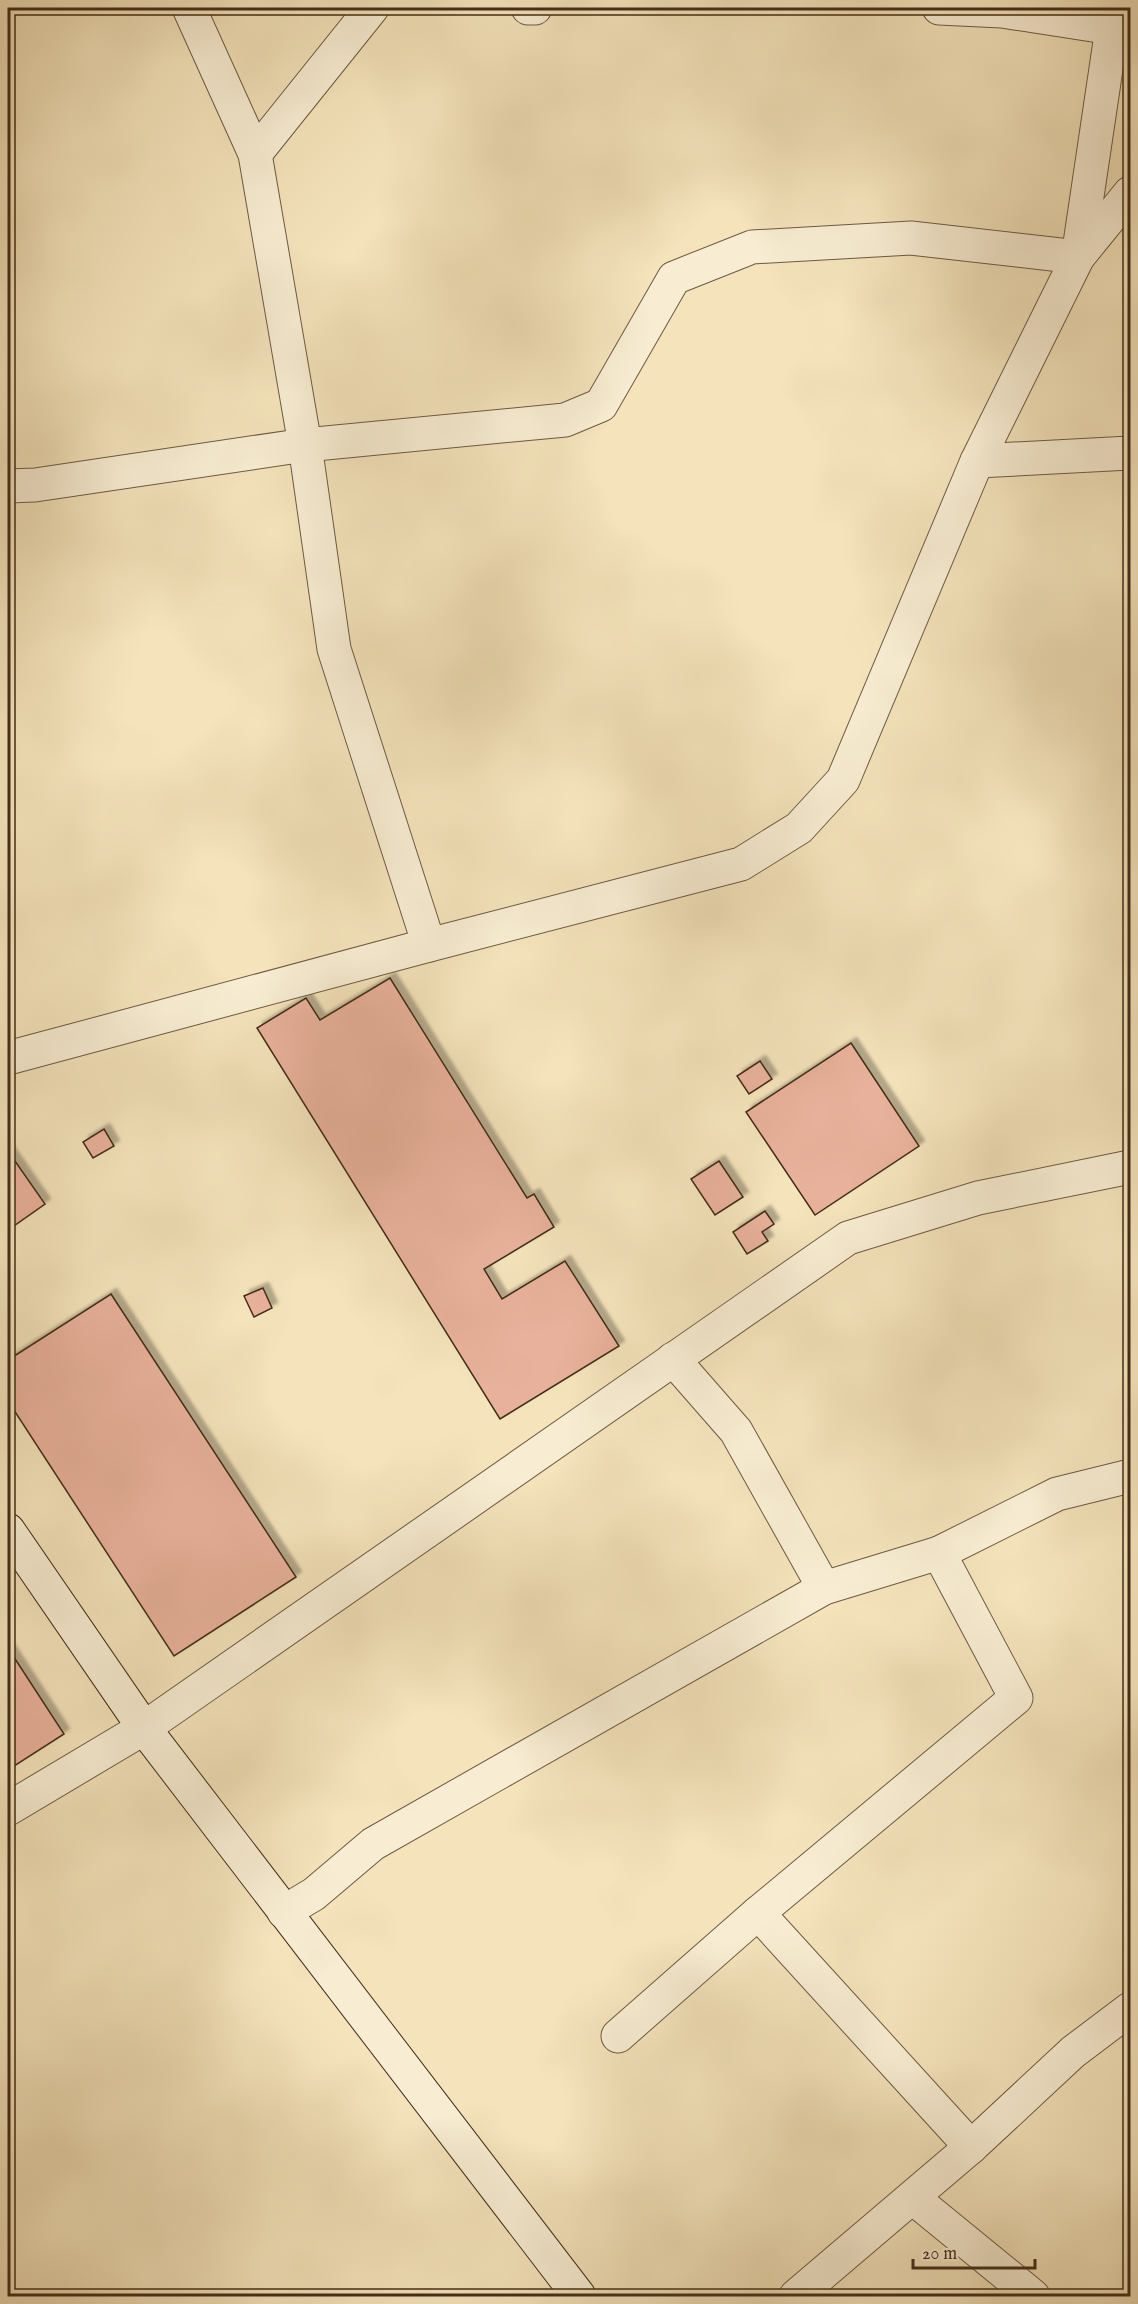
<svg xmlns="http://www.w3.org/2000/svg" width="1138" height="2304" font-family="'IM FELL English',serif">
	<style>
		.building { fill: #e8b19b; stroke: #422d19; stroke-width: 1.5; filter: url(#shadow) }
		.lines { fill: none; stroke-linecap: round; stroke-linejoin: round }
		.street-casing { stroke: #6e5a42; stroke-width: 35 }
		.secondary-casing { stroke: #422d19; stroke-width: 35 }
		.street { stroke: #f8edd3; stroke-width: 33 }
		.secondary { stroke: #f8edd3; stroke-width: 33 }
	</style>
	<defs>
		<filter id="shadow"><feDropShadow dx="5.5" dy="-5.5" stdDeviation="1.5" flood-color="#0004"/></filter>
	</defs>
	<rect width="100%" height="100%" fill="#f4e3bb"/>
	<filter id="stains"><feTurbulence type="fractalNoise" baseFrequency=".00333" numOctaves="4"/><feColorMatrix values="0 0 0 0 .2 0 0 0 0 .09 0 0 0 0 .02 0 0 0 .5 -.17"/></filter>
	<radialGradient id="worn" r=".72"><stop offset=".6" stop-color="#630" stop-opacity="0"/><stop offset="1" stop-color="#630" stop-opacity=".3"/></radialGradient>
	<!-- building -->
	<g class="building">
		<path d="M390 978 527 1198 534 1194 554 1227 484 1269 502 1299 565 1261 619 1346 500 1419 257 1028 306 998 320 1020Z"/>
		<path d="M851 1043 919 1146 815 1215 746 1112Z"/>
		<path d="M760 1061 772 1079 749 1094 737 1076Z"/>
		<path d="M104 1129 114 1146 93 1158 83 1142Z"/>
		<path d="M8 1151 45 1204 8 1230Z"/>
		<path d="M719 1161 743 1197 715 1215 691 1179Z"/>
		<path d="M765 1211 774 1224 762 1232 768 1241 747 1254 733 1232Z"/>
		<path d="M263 1288 272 1308 254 1317 244 1296Z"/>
		<path d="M111 1294 296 1577 174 1656 8 1401V1360Z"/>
		<path d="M8 1648 64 1734 8 1770Z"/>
	</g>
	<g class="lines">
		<defs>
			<g id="street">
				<path d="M189 8 255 154 305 445 334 649 429 945"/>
				<path d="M528 8H535"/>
				<path d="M939 8 1002 11 1112 28"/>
				<path d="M255 154 372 8"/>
				<path d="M977 461 1130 453"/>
				<path d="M8 486 35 485 305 445 565 420 601 405 674 278 752 247 911 238 1078 257 1130 193"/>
				<path d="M8 1058 429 945 741 864 799 828 843 780 977 461 1078 257 1115 8"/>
				<path d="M673 1359 736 1431 824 1588"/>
				<path d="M8 1809 144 1728 848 1238 978 1198 1130 1167"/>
				<path d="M284 1912 314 1894 373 1844 824 1588 939 1553"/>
				<path d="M758 1913 971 2147"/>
				<path d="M618 2036 758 1913 1016 1698 939 1553 1057 1494 1130 1476"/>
				<path d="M913 2198 1033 2296"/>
				<path d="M796 2296 971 2147 1073 2052 1130 2009"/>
			</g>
			<path id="secondary" d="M8 1530 144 1728 579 2296"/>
		</defs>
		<!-- street casing -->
		<use href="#street" class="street-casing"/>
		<!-- secondary casing -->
		<use href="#secondary" class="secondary-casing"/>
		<!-- street -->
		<use href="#street" class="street"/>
		<!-- secondary -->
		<use href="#secondary" class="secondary"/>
	</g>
	<!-- margin -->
	<rect width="1138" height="2304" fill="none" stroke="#f4e3bb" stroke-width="30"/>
	<rect x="9" y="9" width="1120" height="2286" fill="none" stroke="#422d19" stroke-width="3"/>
	<rect x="15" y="15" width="1108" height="2274" fill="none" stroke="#422d19" stroke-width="1.5"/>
	<!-- scale -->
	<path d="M913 2259v9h122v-9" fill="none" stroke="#422d19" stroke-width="3"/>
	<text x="922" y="2259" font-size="18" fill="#422d19" stroke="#f8edd3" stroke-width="4.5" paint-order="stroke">20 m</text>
	<rect width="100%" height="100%" filter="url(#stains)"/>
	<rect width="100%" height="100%" fill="url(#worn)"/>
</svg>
